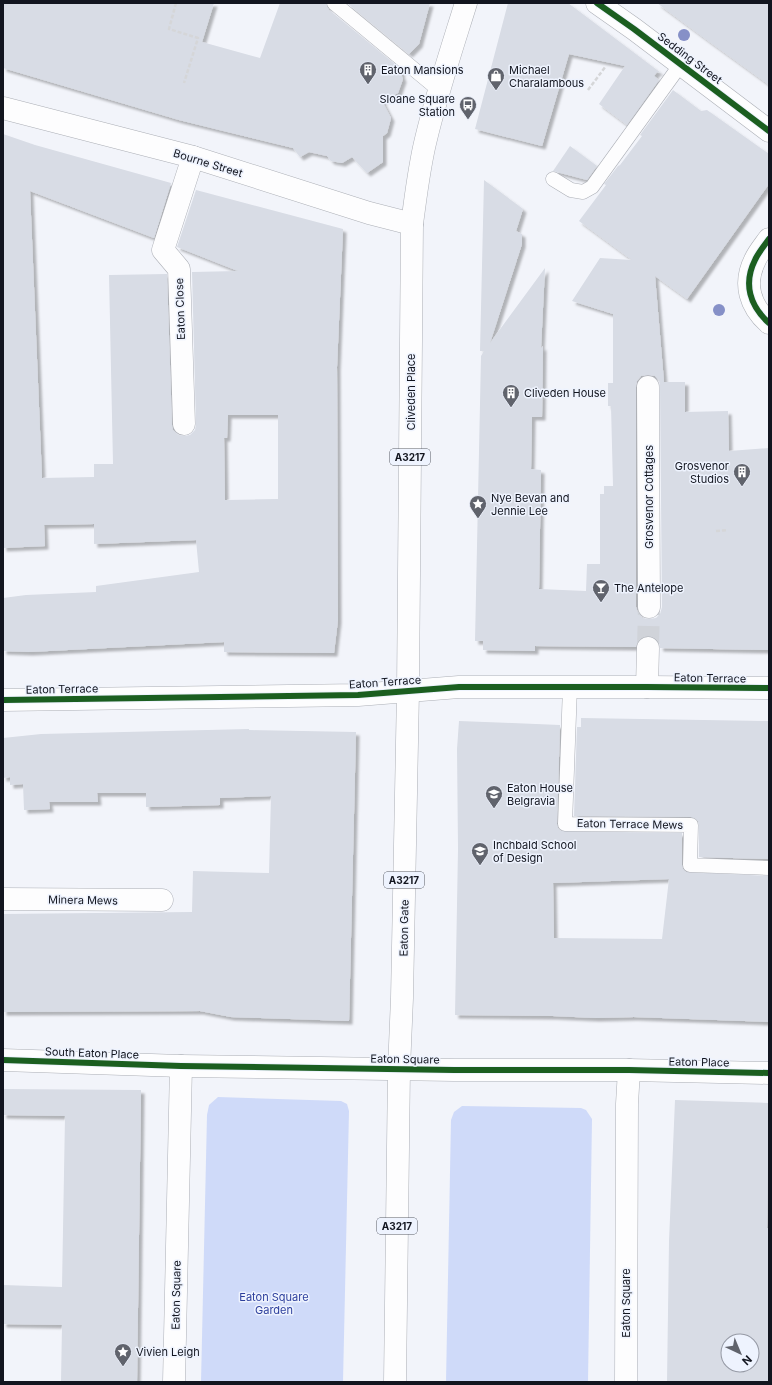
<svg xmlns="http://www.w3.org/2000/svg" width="772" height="1385" font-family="Inter,sans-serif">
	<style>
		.green { fill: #cfdaf9 }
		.building { fill: #d8dce5; fill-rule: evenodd; filter: url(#shadow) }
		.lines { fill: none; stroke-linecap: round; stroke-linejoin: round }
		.street-tunnel { stroke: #d0d3d9; stroke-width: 22; stroke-dasharray: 22 11; stroke-linecap: butt }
		.lane-casing { stroke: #acafb6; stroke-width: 15 }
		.street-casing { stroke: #acafb6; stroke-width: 23 }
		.primary-casing { stroke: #acafb6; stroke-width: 23 }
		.path { stroke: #d5d6d8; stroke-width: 2.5; stroke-dasharray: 4 2; stroke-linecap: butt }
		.lane { stroke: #fdfdfe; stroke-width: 14 }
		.street { stroke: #fdfdfe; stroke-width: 22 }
		.primary { stroke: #fdfdfe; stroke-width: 22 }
		.cycleway-casing { stroke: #eef3fe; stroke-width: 8 }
		.cycleway { stroke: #1b5e20; stroke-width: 6 }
		.tree { fill: #8690c7 }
		.labels { text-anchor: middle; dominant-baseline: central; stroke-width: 3; stroke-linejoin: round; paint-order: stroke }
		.shield { fill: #eef3fe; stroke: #545862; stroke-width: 1 }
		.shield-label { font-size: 10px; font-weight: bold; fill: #12151f }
		.street-label { font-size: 11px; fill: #12151f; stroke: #eef3fe }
		.poi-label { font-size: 11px; fill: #12151f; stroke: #eef3fe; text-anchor: start }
		.park-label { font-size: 11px; fill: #2d3f9d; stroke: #eef3fe }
	</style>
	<defs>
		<filter id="shadow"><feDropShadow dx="3.5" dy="3.5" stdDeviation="1" flood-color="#0004"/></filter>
	</defs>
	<rect width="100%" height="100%" fill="#f2f4fa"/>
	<!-- green -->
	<g class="green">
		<path d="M218 1097 341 1101 347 1104 349 1111 343 1382H201L207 1115 209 1105Z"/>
		<path d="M462 1106 581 1108 586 1110 592 1119 588 1382H446L451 1120 454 1112Z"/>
	</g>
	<!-- building -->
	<g class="building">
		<path d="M3 3H214L202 42 260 58 280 3H326L329 10 402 70 401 74 403 79 398 93 382 101 391 118 387 133 383 136V162L367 173 352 157 342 163 331 161 327 156 309 152 300 157 293 148 179 120 3 68Z"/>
		<path d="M347 3H430L419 44 409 54Z"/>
		<path d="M508 3H568L661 73 657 72 654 76 659 80 627 125 599 104 625 66 569 54 542 146 475 129Z"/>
		<path d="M657 3H769V85L707 40Z"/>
		<path d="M673 90 701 111 707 110 769 154V184L687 299 655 276 664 382H685V412L728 411 729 451 769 448V650L660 648 659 642 655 638 648 636 642 637 638 641 636 647 535 646V651L483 650V641H475L481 356 484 351H480L484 180 523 209 516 231 522 234V244L490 343 545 268 541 348 543 346 542 417H532L531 469 541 470 539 589 586 591 587 564H600V494H604V486H613L611 406H608V383H613V314L572 301 600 258 632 260 579 221 606 185 604 184 618 166 620 165 642 136 640 135ZM648 375 655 376 659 380 660 387 662 607 660 614 656 618 649 619 642 618 638 613 636 607V387L637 381 641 376Z"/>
		<path d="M3 134 35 145 171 183 154 238 30 191 42 478 94 477V464H113L109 275 167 274 172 425 173 430 178 435 184 436 190 435 195 430 196 424 192 272 238 271 177 247 196 190 343 229 337 367 338 620 334 653 224 652V642L29 652 3 651V598L26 595 96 592V586L199 572 196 540 94 544V524L44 525 45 546 3 548ZM228 415H278V499L225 500 224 438H227Z"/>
		<path d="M570 146 597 166 587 180 553 171Z"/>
		<path d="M581 718 769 721V859L699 857V825L698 821 691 817 574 816 577 727H581Z"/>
		<path d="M459 721 560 725 557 824 558 828 561 831 682 833V865L683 869 686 872 769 876V1022L634 1017 596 1018 553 1016 455 1015 458 849 457 749ZM669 879 662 939 554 938 553 883Z"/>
		<path d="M249 729V730L356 732 349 1021 231 1017 200 1011 3 1012V914L192 912 193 871 269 873 271 796 220 798V805L146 807V793H97L98 802H49L50 809 24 810 23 784 10 785V777L3 778V738L41 734Z"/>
		<path d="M3 1089 141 1090 137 1382H61L62 1325 3 1324V1285L62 1287 65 1116 3 1115Z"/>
		<path d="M675 1100 769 1103 767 1228H769V1382H667L669 1241ZM728 1341H752V1365H728Z"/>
	</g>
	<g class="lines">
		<!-- street-tunnel -->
		<path class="street-tunnel" d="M648 648 649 607"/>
		<defs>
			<g id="lane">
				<path d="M334 3 439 90"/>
				<path d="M553 179 571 190 583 192 592 187 681 64"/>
				<path d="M570 687 565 824 691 825 690 865 769 868"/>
			</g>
			<g id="street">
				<path d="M597 3 634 29 769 131"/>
				<path d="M3 108 193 157 369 213 412 224"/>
				<path d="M769 239C764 246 758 253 755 260 743 284 750 306 769 323"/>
				<path d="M648 387 649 607"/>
				<path d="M184 424 179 269 163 250 193 157"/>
				<path d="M647 687 648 648"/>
				<path d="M3 700 358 695 459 687H647L769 688"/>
				<path d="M3 899 162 900"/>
				<path d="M3 1060 181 1066 454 1070H629L769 1073"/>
				<path d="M174 1382 181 1066"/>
				<path d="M626 1382 627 1104 629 1070"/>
			</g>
			<path id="primary" d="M395 1382 399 1069 402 998 408 691 412 224C416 195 419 167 426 139 437 93 452 48 466 3"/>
		</defs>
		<!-- lane casing -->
		<use href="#lane" class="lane-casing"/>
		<!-- street casing -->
		<use href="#street" class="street-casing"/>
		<!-- primary casing -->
		<use href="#primary" class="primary-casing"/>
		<!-- path -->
		<g class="path">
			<path d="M176 3 169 29 198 38 184 83"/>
			<path d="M588 90 606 66"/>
			<path d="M716 531 728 530"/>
		</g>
		<!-- lane -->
		<use href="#lane" class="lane"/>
		<!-- street -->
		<use href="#street" class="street"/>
		<!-- primary -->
		<use href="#primary" class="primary"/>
		<defs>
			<g id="cycleway">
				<path d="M597 3 634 29 769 131"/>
				<path d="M769 239C764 246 758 253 755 260 743 284 750 306 769 323"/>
				<path d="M3 700 358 695 459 687H647L769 688"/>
				<path d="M3 1060 181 1066 454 1070H629L769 1073"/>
			</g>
		</defs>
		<!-- cycleway casing -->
		<use href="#cycleway" class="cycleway-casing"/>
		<!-- cycleway -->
		<use href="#cycleway" class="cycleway"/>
	</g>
	<!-- trees -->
	<g class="tree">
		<circle cx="684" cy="35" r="6"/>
		<circle cx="719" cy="310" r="6"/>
	</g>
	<!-- icons -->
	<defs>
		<symbol id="building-pin" viewBox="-11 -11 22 30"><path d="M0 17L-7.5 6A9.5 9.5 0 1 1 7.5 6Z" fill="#60636c" stroke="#eef3fe"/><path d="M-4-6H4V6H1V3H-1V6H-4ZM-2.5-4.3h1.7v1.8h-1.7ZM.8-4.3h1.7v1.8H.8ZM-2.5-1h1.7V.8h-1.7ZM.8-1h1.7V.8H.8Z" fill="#fff"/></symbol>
		<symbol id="shop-pin" viewBox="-11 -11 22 30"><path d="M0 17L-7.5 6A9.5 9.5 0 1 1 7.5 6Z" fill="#60636c" stroke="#eef3fe"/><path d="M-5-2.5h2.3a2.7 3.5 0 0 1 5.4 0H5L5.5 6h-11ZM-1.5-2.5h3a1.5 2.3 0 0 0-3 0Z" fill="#fff"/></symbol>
		<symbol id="bus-pin" viewBox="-11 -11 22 30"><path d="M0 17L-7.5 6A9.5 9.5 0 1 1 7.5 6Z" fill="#60636c" stroke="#eef3fe"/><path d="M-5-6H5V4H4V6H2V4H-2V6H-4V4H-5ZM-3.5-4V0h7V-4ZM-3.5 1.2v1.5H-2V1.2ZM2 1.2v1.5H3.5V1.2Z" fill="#fff"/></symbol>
		<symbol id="sight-pin" viewBox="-11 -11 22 30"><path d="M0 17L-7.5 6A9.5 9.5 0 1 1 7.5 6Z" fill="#60636c" stroke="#eef3fe"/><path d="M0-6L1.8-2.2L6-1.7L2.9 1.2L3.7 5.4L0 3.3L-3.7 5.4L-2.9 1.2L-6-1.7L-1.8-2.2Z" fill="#fff"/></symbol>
		<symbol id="bar-pin" viewBox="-11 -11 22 30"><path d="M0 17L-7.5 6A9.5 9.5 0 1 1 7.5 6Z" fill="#60636c" stroke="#eef3fe"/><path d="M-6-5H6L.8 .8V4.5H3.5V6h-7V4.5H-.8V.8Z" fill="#fff"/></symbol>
		<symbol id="school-pin" viewBox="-11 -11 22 30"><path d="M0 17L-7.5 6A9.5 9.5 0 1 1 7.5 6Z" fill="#60636c" stroke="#eef3fe"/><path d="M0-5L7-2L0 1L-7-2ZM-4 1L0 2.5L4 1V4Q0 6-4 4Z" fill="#fff"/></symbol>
	</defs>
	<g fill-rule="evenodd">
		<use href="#building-pin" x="358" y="60" width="20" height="27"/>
		<use href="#shop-pin" x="486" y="66" width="20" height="27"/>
		<use href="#bus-pin" x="458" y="95" width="20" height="27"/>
		<use href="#building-pin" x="501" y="383" width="20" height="27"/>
		<use href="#building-pin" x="732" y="462" width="20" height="27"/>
		<use href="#sight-pin" x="468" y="494" width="20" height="27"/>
		<use href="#bar-pin" x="591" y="578" width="20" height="27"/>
		<use href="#school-pin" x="484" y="784" width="20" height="27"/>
		<use href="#school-pin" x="470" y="841" width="20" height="27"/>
		<use href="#sight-pin" x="113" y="1342" width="20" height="27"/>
	</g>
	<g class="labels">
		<!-- shield labels -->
		<g class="shield">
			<rect x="390" y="449" width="40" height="16" rx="3"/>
			<rect x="384" y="872" width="40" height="16" rx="3"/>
			<rect x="377" y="1218" width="40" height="16" rx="3"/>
		</g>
		<g class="shield-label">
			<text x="410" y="457">A3217</text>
			<text x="404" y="880">A3217</text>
			<text x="397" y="1226">A3217</text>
		</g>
		<!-- street labels -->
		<g class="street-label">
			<text transform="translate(690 58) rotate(37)">Sedding Street</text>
			<text transform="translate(208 163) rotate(17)">Bourne Street</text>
			<text transform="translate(180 309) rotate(-92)">Eaton Close</text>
			<text transform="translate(411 392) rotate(-90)">Cliveden Place</text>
			<text transform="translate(649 497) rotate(-90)">Grosvenor Cottages</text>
			<text transform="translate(710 678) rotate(1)">Eaton Terrace</text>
			<text transform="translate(385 682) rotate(-4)">Eaton Terrace</text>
			<text transform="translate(62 689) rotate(-1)">Eaton Terrace</text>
			<text transform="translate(630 824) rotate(1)">Eaton Terrace Mews</text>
			<text transform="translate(83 900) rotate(1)">Minera Mews</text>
			<text transform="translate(404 928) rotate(-89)">Eaton Gate</text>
			<text transform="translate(92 1053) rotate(2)">South Eaton Place</text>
			<text transform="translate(405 1059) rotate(1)">Eaton Square</text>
			<text transform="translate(699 1062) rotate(1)">Eaton Place</text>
			<text transform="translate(176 1295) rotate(-89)">Eaton Square</text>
			<text transform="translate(626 1303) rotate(-90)">Eaton Square</text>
		</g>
		<!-- poi labels -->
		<g class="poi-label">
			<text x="381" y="70">Eaton Mansions</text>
			<text x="509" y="70">Michael<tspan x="509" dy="13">Charalambous</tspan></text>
			<text x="455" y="99" text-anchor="end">Sloane Square<tspan x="455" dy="13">Station</tspan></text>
			<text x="524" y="393">Cliveden House</text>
			<text x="729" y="466" text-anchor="end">Grosvenor<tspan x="729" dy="13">Studios</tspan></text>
			<text x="491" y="498">Nye Bevan and<tspan x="491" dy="13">Jennie Lee</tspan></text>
			<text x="614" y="588">The Antelope</text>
			<text x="507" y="788">Eaton House<tspan x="507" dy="13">Belgravia</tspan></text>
			<text x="493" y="845">Inchbald School<tspan x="493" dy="13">of Design</tspan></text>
			<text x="136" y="1352">Vivien Leigh</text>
		</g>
		<!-- park labels -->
		<g class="park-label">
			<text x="274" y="1297">Eaton Square<tspan x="274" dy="13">Garden</tspan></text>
		</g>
	</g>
	<!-- border -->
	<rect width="772" height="1385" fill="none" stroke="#12151f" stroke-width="8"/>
	<!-- north arrow -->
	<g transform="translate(740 1353) rotate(136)"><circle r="19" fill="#eef3fe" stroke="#969aa5"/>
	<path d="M0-3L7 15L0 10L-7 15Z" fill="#60636c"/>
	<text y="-6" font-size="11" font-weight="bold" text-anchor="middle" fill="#12151f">N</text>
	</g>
</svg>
